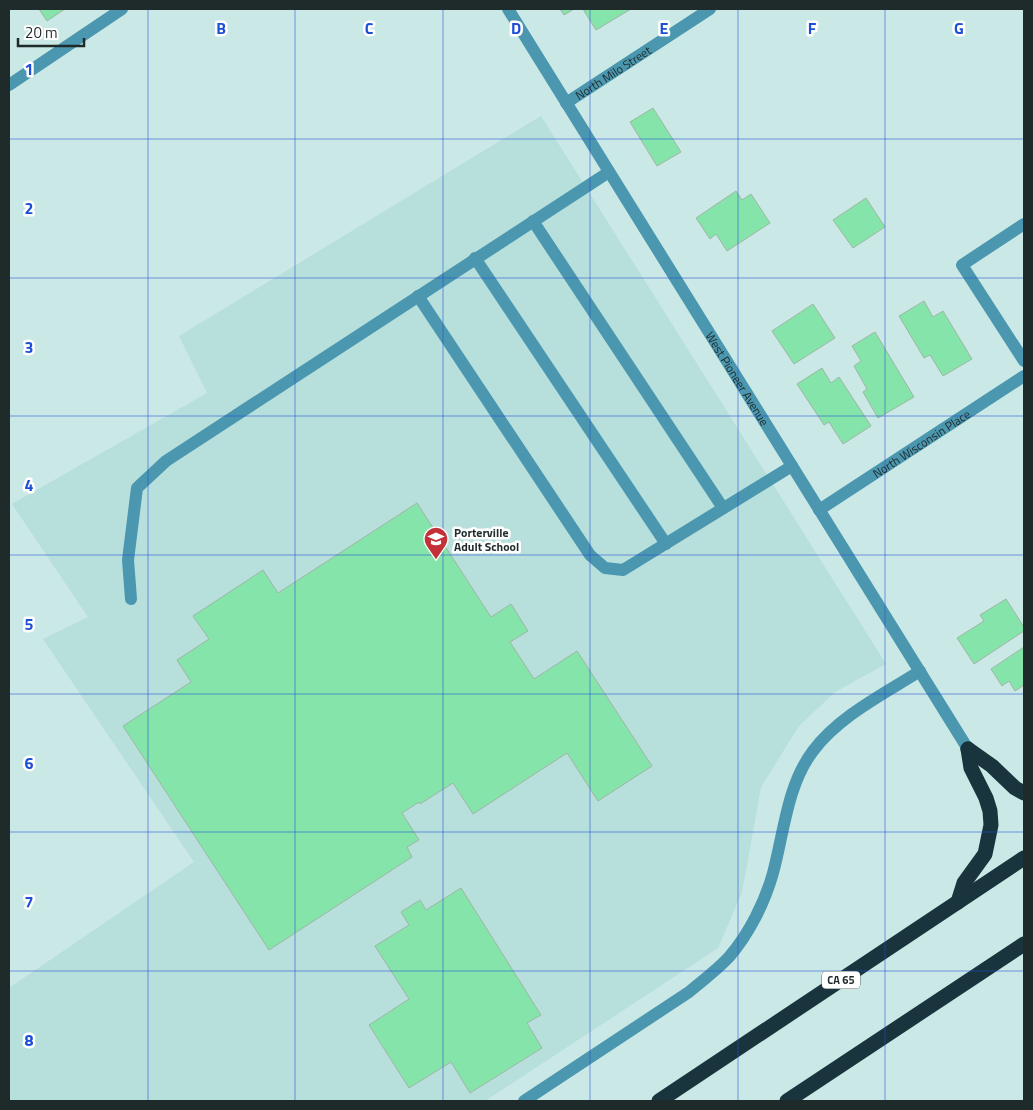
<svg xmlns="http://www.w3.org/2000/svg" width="1033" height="1110" font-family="'Titillium Web',sans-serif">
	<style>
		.built { fill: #b7dfdb }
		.building { fill: #85e4aa; stroke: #a0b5a7 }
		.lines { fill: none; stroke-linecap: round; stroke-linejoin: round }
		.minor { stroke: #4c97b0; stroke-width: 12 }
		.highway { stroke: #19343d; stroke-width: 15 }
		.grid { fill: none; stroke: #1d4ed8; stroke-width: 1; stroke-opacity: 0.55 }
		.labels { text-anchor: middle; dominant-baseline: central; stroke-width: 5; stroke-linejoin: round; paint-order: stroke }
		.shield { fill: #fff; stroke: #626b6a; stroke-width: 1 }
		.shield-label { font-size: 11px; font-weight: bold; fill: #1f2b2a }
		.street-label { font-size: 12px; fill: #1f2b2a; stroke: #fff }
		.poi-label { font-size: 12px; font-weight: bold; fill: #1f2b2a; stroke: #fff; text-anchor: start }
		.grid-label { font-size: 16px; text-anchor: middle; font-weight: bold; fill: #1d4ed8; stroke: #fff; stroke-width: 5; stroke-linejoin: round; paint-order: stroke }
	</style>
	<rect width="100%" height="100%" fill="#cae8e5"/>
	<!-- built -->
	<path class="built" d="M541 116 886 664 835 692 799 726 761 787 742 892 718 948 485 1101H9V988L194 862 43 639 88 617 12 504 207 393 179 336Z"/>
	<!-- building -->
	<g class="building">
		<path d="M39 9H65L47 21Z"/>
		<path d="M560 9H574L564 15Z"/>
		<path d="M583 9H631L596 30Z"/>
		<path d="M653 108 681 152 657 166 630 122Z"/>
		<path d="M736 191 742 200 751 194 770 223 727 251 716 234 710 239 696 218Z"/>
		<path d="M866 198 885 227 853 248 833 220Z"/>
		<path d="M924 301 933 317 943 311 972 359 943 376 930 355 924 358 899 316Z"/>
		<path d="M813 304 835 338 794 364 772 331Z"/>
		<path d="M875 332 914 397 878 418 863 392 867 389 854 366 861 361 852 346Z"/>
		<path d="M822 368 831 383 839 377 871 426 843 444 829 422 824 425 797 384Z"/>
		<path d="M417 503 491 617 511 604 528 631 510 642 534 679 577 651 652 766 598 801 567 753 473 814 453 783 420 804 419 802 402 813 419 840 407 847 412 857 269 950 123 726 191 682 177 660 209 639 193 616 263 570 278 593Z"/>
		<path d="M1006 599 1024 627V631L974 664 957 638 984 621 980 615Z"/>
		<path d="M1024 647V685L1015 691 1009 681 1002 686 991 669Z"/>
		<path d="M461 888 541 1015 527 1023 542 1048 470 1093 451 1062 409 1088 369 1025 409 999 375 946 409 925 401 912 420 900 426 910Z"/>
	</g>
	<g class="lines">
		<!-- minor -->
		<g class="minor">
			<path id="s1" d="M508 9 968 749"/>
			<path d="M9 85 122 9"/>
			<path id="s2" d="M566 103 710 9"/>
			<path d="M533 221 723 508"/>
			<path d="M1024 224 962 265 1024 361"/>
			<path d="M475 258 666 544"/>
			<path d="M418 296 590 555 605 568 623 570 792 466"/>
			<path id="s3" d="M819 510 1024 376"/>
			<path d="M131 599 128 560 137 488 166 461 609 172"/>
			<path d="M524 1101 689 992C702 981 717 970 729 957 749 934 765 902 773 873 784 833 787 785 813 751 839 716 884 694 920 671"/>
		</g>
		<!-- highway -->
		<g class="highway">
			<path d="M968 749 992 766 1015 788 1024 793"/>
			<path d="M958 902 964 883 985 854 991 825 990 811 986 798 971 768 968 749"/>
			<path d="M659 1101 1024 858"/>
			<path d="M787 1101 1024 944"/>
		</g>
	</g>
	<!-- grid -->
	<path class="grid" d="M148 9V1101M295 9V1101M443 9V1101M590 9V1101M738 9V1101M885 9V1101M9 139H1024M9 278H1024M9 416H1024M9 555H1024M9 694H1024M9 832H1024M9 971H1024"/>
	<!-- icons -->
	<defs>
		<symbol id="school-pin" viewBox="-11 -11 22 30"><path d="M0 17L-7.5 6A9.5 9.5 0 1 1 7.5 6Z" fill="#c13137" stroke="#fff"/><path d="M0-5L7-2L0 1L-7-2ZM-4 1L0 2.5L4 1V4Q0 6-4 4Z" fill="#fff"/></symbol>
	</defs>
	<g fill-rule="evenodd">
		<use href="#school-pin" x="422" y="525" width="28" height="38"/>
	</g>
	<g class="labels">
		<!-- shield labels -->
		<rect class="shield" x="822" y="971.5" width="38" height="17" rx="4"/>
		<g class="shield-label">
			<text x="841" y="980">CA 65</text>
		</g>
		<!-- street labels -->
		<g class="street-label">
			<text stroke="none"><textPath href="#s2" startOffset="56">North Milo Street</textPath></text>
			<text stroke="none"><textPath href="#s1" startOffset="435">West Pioneer Avenue</textPath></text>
			<text stroke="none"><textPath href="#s3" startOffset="122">North Wisconsin Place</textPath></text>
		</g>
		<!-- poi labels -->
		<g class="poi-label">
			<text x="454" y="532">Porterville<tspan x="454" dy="14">Adult School</tspan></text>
		</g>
	</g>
	<g class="grid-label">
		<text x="221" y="34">B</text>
		<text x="369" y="34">C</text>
		<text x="516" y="34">D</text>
		<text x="664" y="34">E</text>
		<text x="812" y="34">F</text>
		<text x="959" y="34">G</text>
		<text x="29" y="75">1</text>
		<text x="29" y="214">2</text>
		<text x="29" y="353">3</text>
		<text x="29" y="491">4</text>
		<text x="29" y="630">5</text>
		<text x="29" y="769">6</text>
		<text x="29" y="908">7</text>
		<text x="29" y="1046">8</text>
	</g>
	<!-- border -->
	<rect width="1033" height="1110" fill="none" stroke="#1f2b2a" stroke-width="20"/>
	<!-- scale -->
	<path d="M18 38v8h66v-8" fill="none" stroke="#1f2b2a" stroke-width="2.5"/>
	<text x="25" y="38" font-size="15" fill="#1f2b2a" stroke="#ffffff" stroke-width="4" paint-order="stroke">20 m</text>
</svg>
